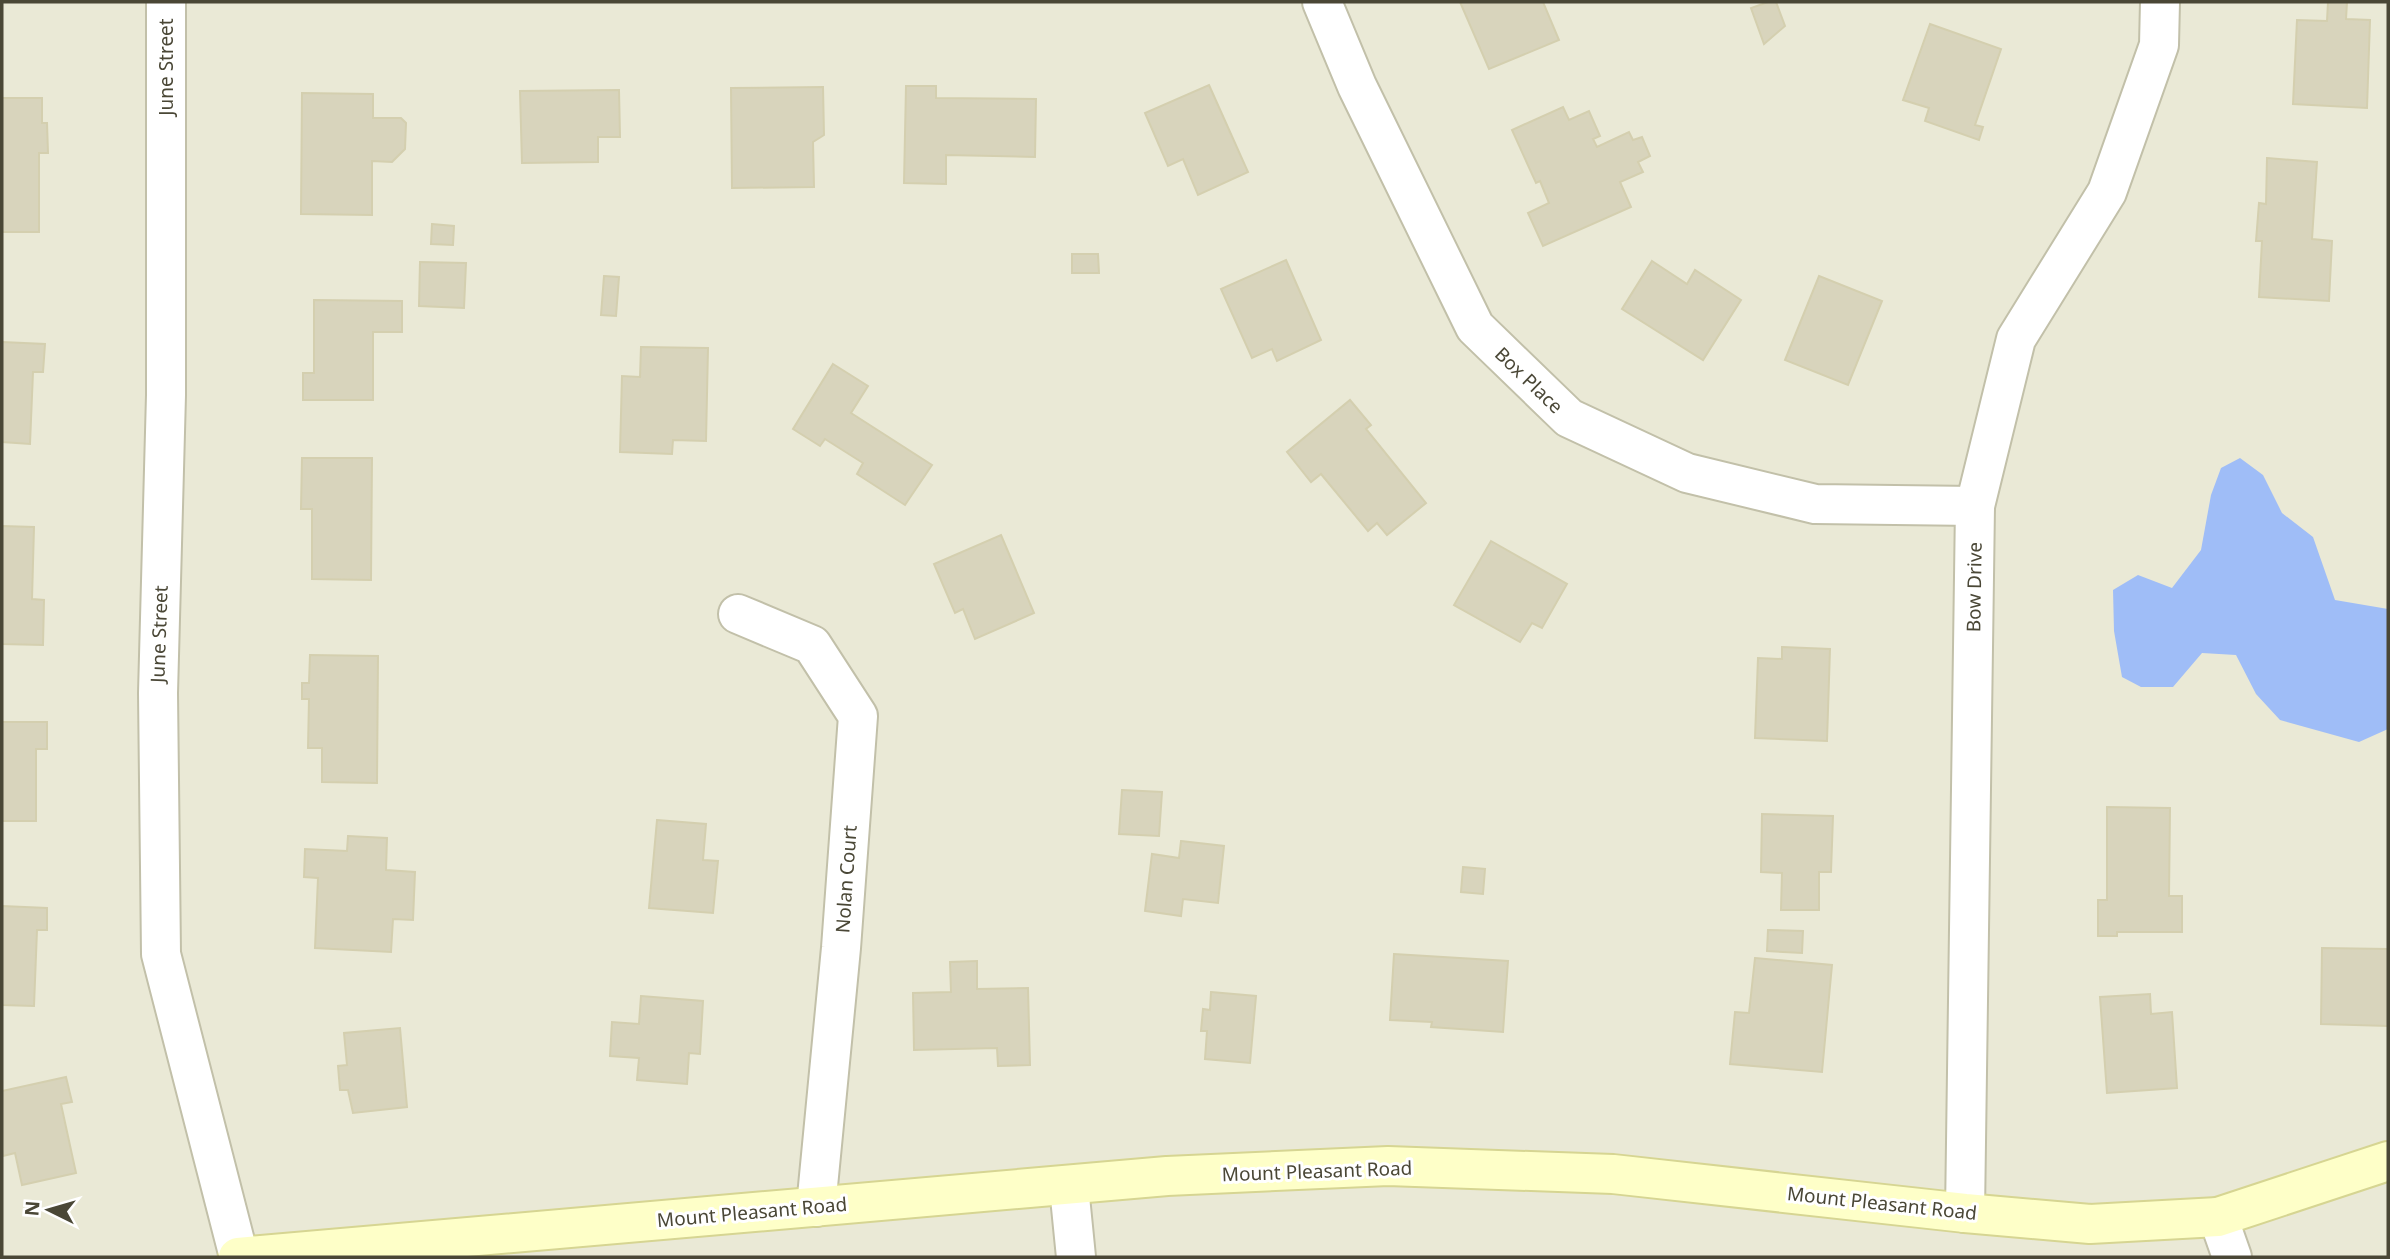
<svg xmlns="http://www.w3.org/2000/svg" width="2390" height="1259" font-family="'Noto Sans',sans-serif">
	<style>
		.residential { fill: #eae9d6 }
		.water { fill: #9fbdf7 }
		.building { fill: #d8d4bc; stroke: #d4cfaf; stroke-width: 2 }
		.lines { fill: none; stroke-linecap: round; stroke-linejoin: round }
		.street-casing { stroke: #c2c0a9; stroke-width: 42 }
		.secondary-casing { stroke: #d6d592; stroke-width: 42 }
		.street { stroke: #fff; stroke-width: 38 }
		.secondary { stroke: #feffc8; stroke-width: 38 }
		.labels { text-anchor: middle; dominant-baseline: central; stroke-width: 6; stroke-linejoin: round; paint-order: stroke }
		.street-label { font-size: 19px; fill: #4a4736; stroke: #fff }
	</style>
	<rect width="100%" height="100%" fill="#f5f5e8"/>
	<!-- residential -->
	<rect class="residential" x="2" y="2" width="2386" height="1255"/>
	<!-- water -->
	<path class="water" d="M2240 458 2263 475 2282 513 2313 537 2335 600 2388 609V729L2359 742 2280 720 2256 694 2236 655 2202 653 2173 687H2141L2122 677 2114 631 2113 590 2138 575 2172 588 2201 550 2211 495 2221 468Z"/>
	<!-- building -->
	<g class="building">
		<path d="M1460 2H1543L1559 40 1489 69Z"/>
		<path d="M1768 2H1776L1785 26 1764 44 1751 8Z"/>
		<path d="M2328 2H2347L2346 19 2370 20 2367 108 2293 104 2297 20 2327 21Z"/>
		<path d="M1930 24 2001 49 1975 125 1983 127 1979 140 1925 121 1929 108 1903 100Z"/>
		<path d="M1209 85 1248 172 1198 195 1183 159 1168 166 1145 113Z"/>
		<path d="M906 86H936V98L1036 99 1035 157 946 155V184L904 183Z"/>
		<path d="M823 87 824 135 813 142 814 187 732 188 731 88Z"/>
		<path d="M619 90 620 137H598V162L522 163 520 91Z"/>
		<path d="M302 93 373 94V118H401L406 123 405 149 392 162 372 161V215L301 214Z"/>
		<path d="M2 98H42V123H47L48 153H39V232H2Z"/>
		<path d="M1563 107 1569 120 1589 111 1600 136 1593 139 1597 147 1629 132 1633 140 1642 137 1650 156 1638 162 1643 172 1620 182 1631 207 1543 246 1528 213 1549 203 1540 181 1536 183 1512 130Z"/>
		<path d="M2267 158 2317 162 2312 239 2332 241 2329 301 2259 297 2262 241H2256L2259 203 2266 204Z"/>
		<path d="M432 224 454 226 453 245 431 244Z"/>
		<path d="M1072 254H1098L1099 273H1072Z"/>
		<path d="M1286 260 1321 340 1277 361 1272 349 1252 358 1221 289Z"/>
		<path d="M1652 261 1687 284 1695 270 1741 300 1703 360 1622 309Z"/>
		<path d="M420 262 466 263 464 308 419 306Z"/>
		<path d="M604 276 619 277 616 316 601 315Z"/>
		<path d="M1819 276 1882 301 1848 385 1785 360Z"/>
		<path d="M314 300 402 301V332H373V400H303V373H314Z"/>
		<path d="M2 342 45 344 43 372H33L30 444 2 442Z"/>
		<path d="M641 347 708 348 706 441 673 440 672 454 620 452 622 376 640 377Z"/>
		<path d="M833 364 868 386 851 413 932 465 905 505 857 474 863 463 825 439 820 446 793 429Z"/>
		<path d="M1350 400 1371 425 1366 429 1426 503 1387 535 1377 523 1368 531 1321 474 1311 482 1287 452Z"/>
		<path d="M302 458H372L371 580 312 579V509H301Z"/>
		<path d="M2 526 34 527 32 599 44 600 43 645 2 644Z"/>
		<path d="M1001 535 1034 613 975 639 963 609 955 613 934 564Z"/>
		<path d="M1491 541 1567 584 1542 628 1532 623 1520 642 1454 605Z"/>
		<path d="M1782 647 1830 649 1827 741 1755 738 1758 658 1782 659Z"/>
		<path d="M310 655 378 656 377 783 322 782V748H308L309 699H302V683H309Z"/>
		<path d="M2 722H47V749H36V821H2Z"/>
		<path d="M1122 790 1162 792 1159 836 1119 834Z"/>
		<path d="M2107 807 2170 808 2169 896H2182V932H2117V936H2098V900H2107Z"/>
		<path d="M1762 814 1833 816 1831 872H1819V910H1781L1782 873 1761 872Z"/>
		<path d="M657 820 706 824 703 860 718 861 713 913 649 908Z"/>
		<path d="M348 836 387 838 386 870 415 872 413 920 393 919 391 952 315 948 318 878 304 877 305 849 347 851Z"/>
		<path d="M1181 841 1224 846 1218 903 1183 899 1181 916 1145 911 1152 854 1179 858Z"/>
		<path d="M1463 867 1485 869 1483 894 1461 892Z"/>
		<path d="M2 906 47 908V930H37L34 1006 2 1005Z"/>
		<path d="M1768 930 1803 931 1802 953 1767 951Z"/>
		<path d="M2322 948 2388 949V1026L2321 1024Z"/>
		<path d="M1394 954 1508 961 1503 1032 1431 1027 1432 1022 1390 1020Z"/>
		<path d="M1755 958 1832 965 1822 1072 1730 1064 1735 1012 1749 1013Z"/>
		<path d="M977 961V989L1028 988 1030 1065 998 1066 997 1048 914 1050 913 993 951 992 950 962Z"/>
		<path d="M1211 992 1256 996 1250 1063 1205 1059 1207 1031H1201L1203 1009 1210 1010Z"/>
		<path d="M2150 994 2151 1014 2172 1012 2177 1088 2107 1093 2100 997Z"/>
		<path d="M641 996 703 1001 700 1054 689 1053 687 1084 637 1080 639 1058 610 1056 612 1022 639 1024Z"/>
		<path d="M400 1028 407 1107 353 1113 348 1090H340L338 1066 347 1065 344 1033Z"/>
		<path d="M66 1077 72 1102 61 1104 76 1173 22 1185 15 1153 3 1156 2 1150V1091Z"/>
	</g>
	<g class="lines">
		<defs>
			<g id="street">
				<path d="M166 2V395L158 693 161 954 239 1257"/>
				<path d="M1322 2 1357 86 1475 327 1569 418 1687 473 1815 504 1975 506"/>
				<path d="M738 614 812 645 858 716 841 948 816 1207"/>
				<path d="M1069 1187 1076 1257"/>
				<path d="M1965 1213 1975 506 2016 339 2107 192 2159 45 2160 2"/>
				<path d="M2218 1217 2232 1257"/>
			</g>
			<path id="secondary" d="M238 1257 1167 1176 1388 1166 1613 1174 1965 1213 2090 1224 2218 1217 2388 1161"/>
		</defs>
		<!-- street casing -->
		<use href="#street" class="street-casing"/>
		<!-- secondary casing -->
		<use href="#secondary" class="secondary-casing"/>
		<!-- street -->
		<use href="#street" class="street"/>
		<!-- secondary -->
		<use href="#secondary" class="secondary"/>
	</g>
	<g class="labels">
		<!-- street labels -->
		<g class="street-label">
			<text transform="translate(166 67) rotate(-90)">June Street</text>
			<text transform="translate(1529 380) rotate(44)">Box Place</text>
			<text transform="translate(1974 587) rotate(-89)">Bow Drive</text>
			<text transform="translate(159 634) rotate(-88)">June Street</text>
			<text transform="translate(846 879) rotate(-86)">Nolan Court</text>
			<text transform="translate(1317 1171) rotate(-2)">Mount Pleasant Road</text>
			<text transform="translate(1882 1203) rotate(6)">Mount Pleasant Road</text>
			<text transform="translate(752 1212) rotate(-5)">Mount Pleasant Road</text>
		</g>
	</g>
	<!-- border -->
	<rect width="2390" height="1259" fill="none" stroke="#4a4736" stroke-width="7"/>
	<!-- north arrow -->
	<g transform="translate(49 1210) rotate(275)" stroke="#ffffff" stroke-width="5" paint-order="stroke">
	<path d="M0-5L12 26L0 18L-12 26Z" fill="#4a4736"/>
	<text y="-10" font-size="19" font-weight="bold" text-anchor="middle" fill="#4a4736">N</text>
	</g>
</svg>
